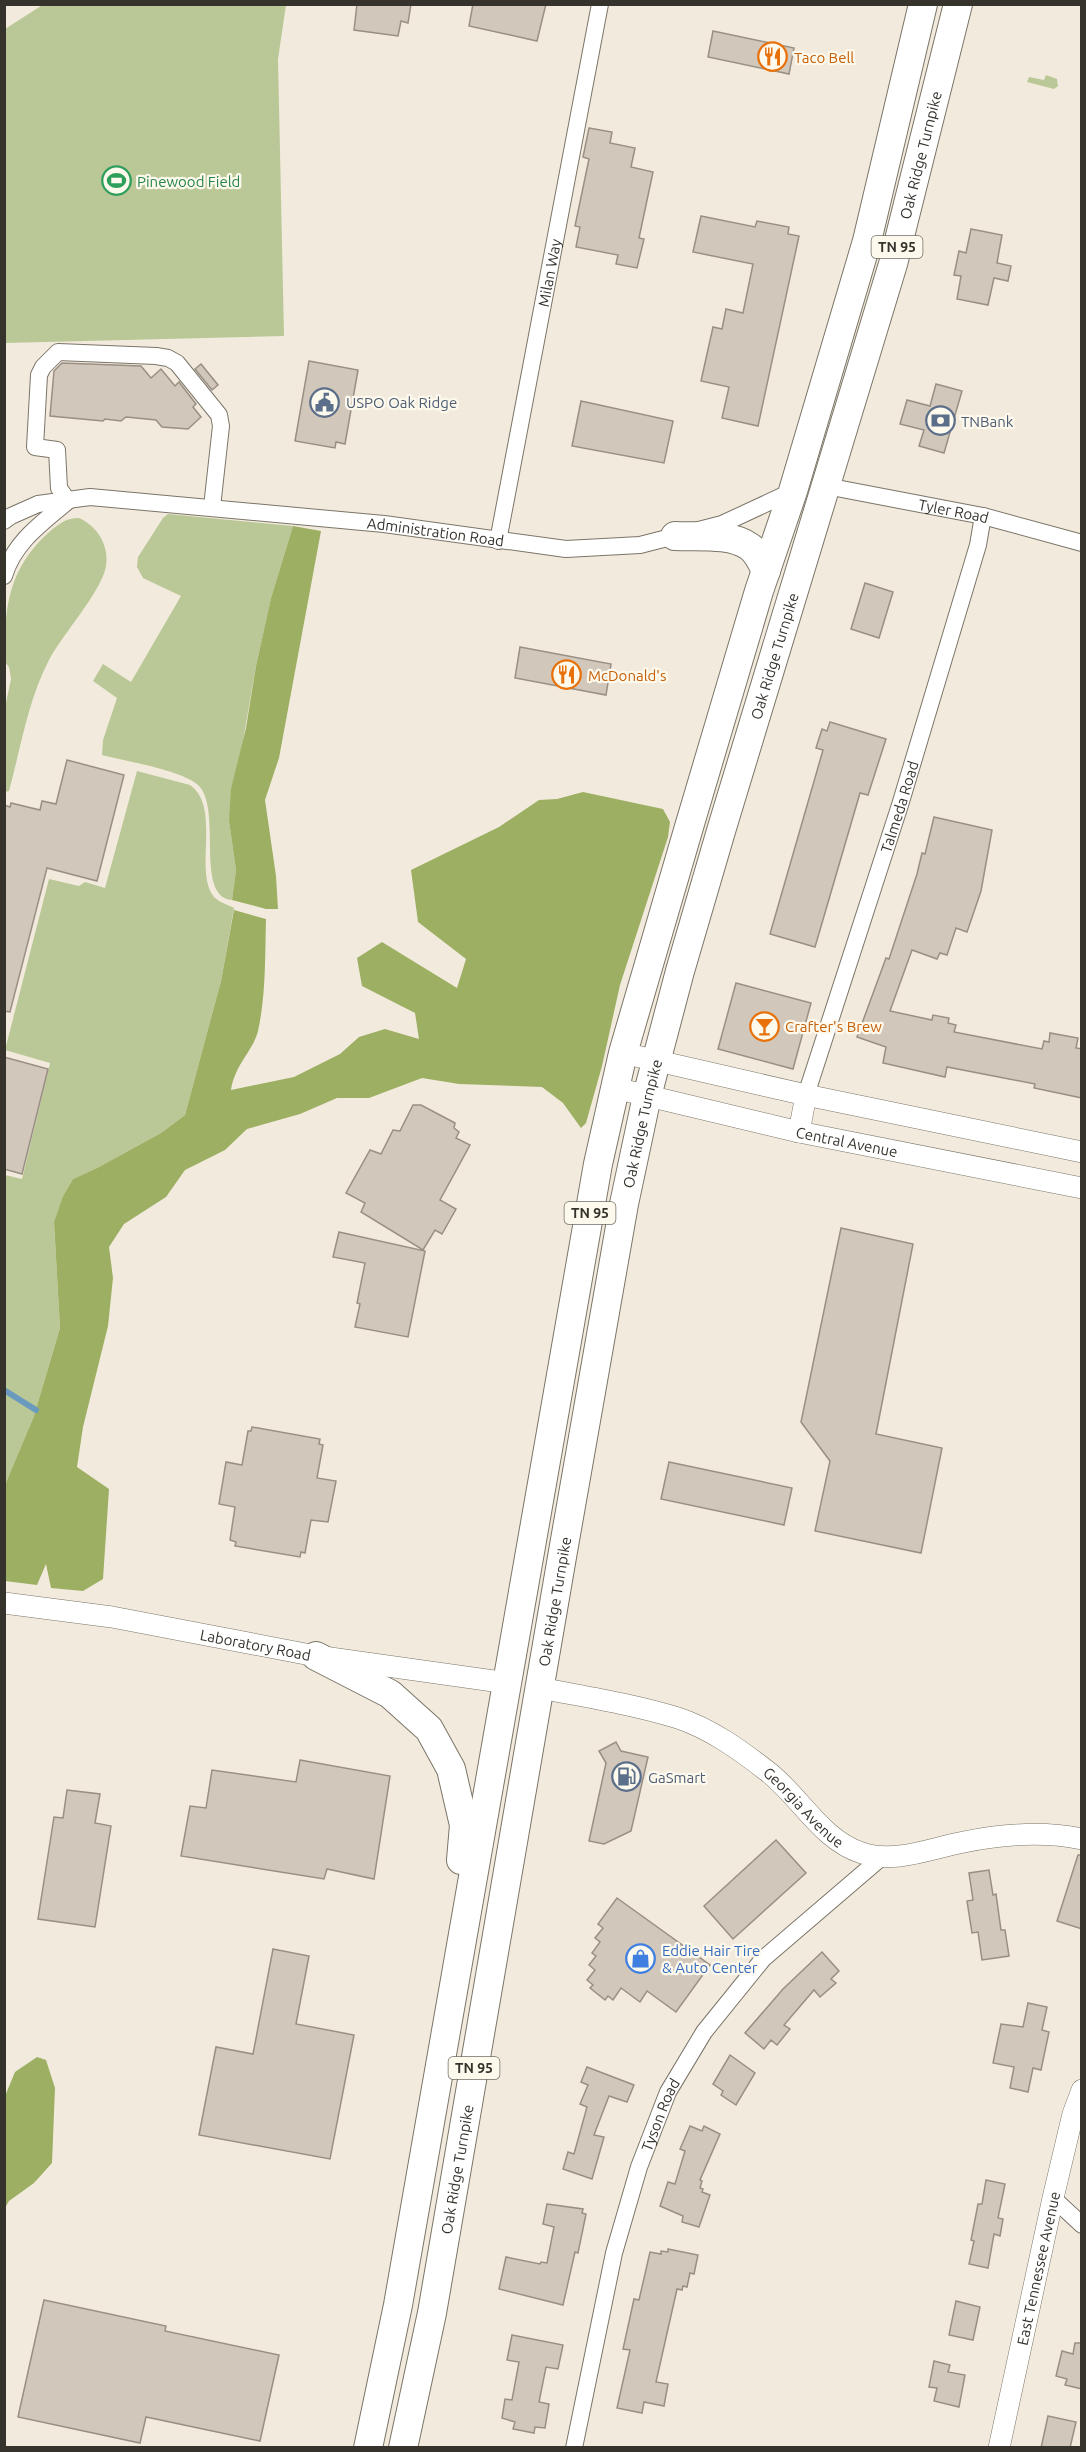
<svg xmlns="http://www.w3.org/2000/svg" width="1086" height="2452" font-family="Ubuntu,sans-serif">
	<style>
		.green { fill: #bac796 }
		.forest { fill: #9daf62 }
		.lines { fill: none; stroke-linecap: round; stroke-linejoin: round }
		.stream { stroke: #6a9bbe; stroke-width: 6 }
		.building { fill: #d2c7bb; stroke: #9a8f84; stroke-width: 1.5 }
		.minor-casing { stroke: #7b7568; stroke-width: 18 }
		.tertiary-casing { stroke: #7b7568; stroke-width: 22 }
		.trunk-casing { stroke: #7b7568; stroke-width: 30 }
		.minor { stroke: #fff; stroke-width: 16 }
		.tertiary { stroke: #fff; stroke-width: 21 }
		.trunk { stroke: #fff; stroke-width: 28 }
		.labels { text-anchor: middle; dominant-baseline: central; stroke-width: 4.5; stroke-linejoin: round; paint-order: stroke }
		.shield { fill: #fef9ed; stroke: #726e67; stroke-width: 1.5 }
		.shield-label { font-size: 14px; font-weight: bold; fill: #36332d }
		.food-label { font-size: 15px; fill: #c56008; stroke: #fef9ed; text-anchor: start }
		.street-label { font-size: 15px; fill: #36332d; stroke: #fef9ed }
		.leisure-label { font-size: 15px; fill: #27864d; stroke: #fef9ed; text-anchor: start }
		.service-label { font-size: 15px; fill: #4e5e75; stroke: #fef9ed; text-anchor: start }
		.shop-label { font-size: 15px; fill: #366cbe; stroke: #fef9ed; text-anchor: start }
	</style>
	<rect width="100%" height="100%" fill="#f2ebdd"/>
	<!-- green -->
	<g class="green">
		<path d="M44 4 286 5 278 59 284 336 5 343V29Z"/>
		<path d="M1046 75 1057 79 1058 86 1054 89 1027 82 1029 77 1044 80Z"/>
		<path d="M168 514 293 526 271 598 256 666 229 821 236 870 232 900C194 897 223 808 198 785 181 770 125 761 102 755L103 740 117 698 93 681 103 664 131 682 181 596 143 578 137 567 138 557 163 518Z"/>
		<path d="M79 518C98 527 109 545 106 566 102 591 62 635 49 660 28 700 21 747 9 791L5 792V708L11 679 9 667 5 662C4 611 7 571 47 534 56 526 66 517 79 518Z"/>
		<path d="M137 771 190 785C222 808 193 871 214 897 219 902 228 905 234 908L221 981 185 1115 161 1133 97 1168 73 1179 63 1196 54 1223 60 1328 34 1416 5 1485V1175L22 1179 50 1063 5 1050 49 879 79 886 85 882 105 888Z"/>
	</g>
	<!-- forest -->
	<g class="forest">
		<path d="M293 526 321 531 279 758 265 800 276 876 278 909H266L232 900 236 870 229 821 231 789 246 728 256 666 271 598Z"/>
		<path d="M583 792 663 809 670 822 668 837 620 985 602 1066 586 1123 581 1128 563 1103 542 1087 459 1084 422 1078 369 1098H337L300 1114 247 1129 225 1150 185 1170 166 1197 124 1224 109 1247 113 1278 108 1326 83 1427 77 1467 109 1489 103 1579 83 1591 51 1588 46 1564 37 1585 5 1581V1485L34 1416 60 1328 54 1222 63 1196 73 1179 97 1168 161 1133 185 1115 221 981 234 910 266 919C265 956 266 995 258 1031 253 1051 235 1064 231 1090L294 1077 340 1054 359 1037 385 1029 419 1039 415 1013 362 986 357 958 382 942 457 988 466 959 418 922 411 870 499 827 539 800 557 799Z"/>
		<path d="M37 2057 46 2060 55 2088 52 2163 34 2183 9 2201 5 2208V2096L15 2072Z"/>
	</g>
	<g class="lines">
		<!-- stream -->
		<path class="stream" d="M4 1390 36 1410"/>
	</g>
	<!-- building -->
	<g class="building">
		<path d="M357 4H411L408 23 401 21 398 36 354 30Z"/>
		<path d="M473 4H546L537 41 469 26Z"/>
		<path d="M713 31 794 48 789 74 708 57Z"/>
		<path d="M589 128 612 132 610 143 635 148 631 167 653 172 639 238 644 239 637 268 616 264 618 255 576 247 580 227 575 226 589 159 583 157Z"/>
		<path d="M701 216 755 227 757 221 789 227 788 234 799 236 758 426 722 418 729 387 701 381 713 327 722 329 726 309 743 313 753 264 693 252Z"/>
		<path d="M971 229 1002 235 997 263 1011 266 1008 281 994 278 988 305 957 299 961 276 954 275 959 251 966 253Z"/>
		<path d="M309 361 358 370 345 444 336 442 335 448 295 441Z"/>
		<path d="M62 363 141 366 151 378 161 369 175 386 179 382 196 404 193 407 201 417 188 429 162 427 156 420 126 417 121 421 105 419 103 421 50 416 54 371Z"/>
		<path d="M201 364 218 385 212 390 195 369Z"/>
		<path d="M936 384 962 391 944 453 919 446 924 430 900 424 907 400 930 406Z"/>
		<path d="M581 401 673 421 664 463 572 446Z"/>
		<path d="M865 583 893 592 879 638 851 629Z"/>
		<path d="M520 647 611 664 606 695 515 678Z"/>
		<path d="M830 722 886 739 868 795 860 793 815 947 770 934 823 750 816 748 822 729 827 731Z"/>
		<path d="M67 760 124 775 97 881 47 868 10 1012 4 1011V805L10 807 11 803 40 810 42 801 56 804Z"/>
		<path d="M934 817 992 830 981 891 967 932 956 928 947 955 940 953 937 959 912 950 890 1011 932 1020 933 1015 949 1018 948 1023 956 1025 954 1032 1042 1049 1044 1041 1049 1042 1050 1033 1078 1038 1076 1048 1082 1049V1098L1034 1088 1035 1084 947 1067 945 1077 883 1063 886 1047 857 1037 886 958 889 959 917 874 922 853 925 854Z"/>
		<path d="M736 983 811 1003 793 1069 718 1049Z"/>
		<path d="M4 1057 48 1069 22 1174 4 1169Z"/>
		<path d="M413 1105H421L455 1123 454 1128 459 1132 456 1138 470 1145 440 1200 456 1209 442 1234 435 1230 423 1250 361 1212 365 1203 346 1193 370 1150 381 1154 393 1130 400 1131Z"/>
		<path d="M841 1228 913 1244 876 1434 942 1448 921 1553 815 1531 830 1461 801 1422Z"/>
		<path d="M339 1232 425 1251 408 1337 355 1327 360 1304 357 1303 365 1263 333 1257Z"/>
		<path d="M252 1427 320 1439 319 1444 323 1445 317 1478 336 1481 328 1522 311 1520 305 1553 301 1552 300 1557 235 1546 236 1542 230 1540 235 1507 219 1504 226 1462 242 1465 248 1431H251Z"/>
		<path d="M669 1462 792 1488 784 1525 661 1499Z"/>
		<path d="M616 1742 621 1751 648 1757 631 1831 604 1844 589 1841 606 1763 599 1751Z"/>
		<path d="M300 1760 390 1776 374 1879 327 1869 324 1879 181 1856 190 1806 206 1808 212 1770 296 1782Z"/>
		<path d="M67 1790 100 1794 95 1823 111 1826 95 1927 38 1919 54 1817 63 1818Z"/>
		<path d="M776 1840 806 1873 733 1939 704 1906Z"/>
		<path d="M1078 1855H1082V1929L1057 1921Z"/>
		<path d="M989 1870 993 1895 996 1894 1001 1930H1005L1009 1956 982 1960 978 1932 972 1933 967 1901 973 1900 969 1873Z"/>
		<path d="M617 1898 710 1965 676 2012 647 1991 640 2002 621 1988 613 2000 608 1996 605 2000 590 1988 593 1985 587 1980 595 1970 589 1965 596 1956 592 1953 600 1942 595 1938 603 1928 598 1924Z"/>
		<path d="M273 1949 309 1956 296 2024 354 2035 330 2159 199 2135 216 2047 253 2054Z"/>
		<path d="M822 1952 839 1971 831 1979 836 1983 820 1997 814 1990 784 2025 790 2029 777 2045 771 2040 764 2049 745 2033 783 1989Z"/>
		<path d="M1028 2003 1047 2007 1042 2030 1049 2032 1041 2070 1033 2068 1028 2092 1010 2088 1014 2067 993 2063 1001 2024 1023 2027Z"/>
		<path d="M730 2055 755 2073 736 2105 721 2095 723 2091 713 2084Z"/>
		<path d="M587 2067 634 2085 627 2102 609 2096 594 2135 604 2137 592 2179 563 2169 568 2152 574 2154 587 2107 580 2104 588 2085 581 2082Z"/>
		<path d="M690 2126 702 2131 704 2126 720 2134 700 2180 702 2181 700 2188 703 2189 702 2192 710 2195 699 2227 682 2222 683 2216 660 2206 668 2182 675 2184 685 2151 680 2149Z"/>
		<path d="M986 2180 1005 2184 998 2218 1003 2219 1000 2236 994 2234 988 2268 969 2264 974 2241 971 2240 978 2204H982Z"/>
		<path d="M547 2204 583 2209 582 2213 586 2214 578 2253 575 2252 563 2305 499 2289 506 2257 540 2264 541 2262 547 2263 554 2227 543 2224Z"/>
		<path d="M668 2249 698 2255 694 2274 690 2273 687 2287 683 2286 682 2290 677 2289 656 2382 668 2384 664 2406 644 2402 642 2413 617 2408 630 2350 623 2349 634 2299 639 2300 650 2252 661 2254V2251L668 2252Z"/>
		<path d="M44 2300 166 2326 165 2331 279 2355 260 2441 146 2417 140 2443 18 2417Z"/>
		<path d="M956 2301 980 2307 973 2340 949 2335Z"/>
		<path d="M512 2335 563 2345 558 2369 546 2367 539 2402 549 2404 545 2428 535 2427 534 2433 513 2429 515 2422 502 2418 505 2399 512 2400 519 2362 507 2360Z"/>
		<path d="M1075 2343H1082V2389L1065 2385 1067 2379 1056 2376 1062 2351 1073 2354Z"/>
		<path d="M934 2361 950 2365 948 2372 965 2375 959 2407 934 2401 937 2388 929 2387Z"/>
		<path d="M1048 2416 1076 2422 1070 2448H1041Z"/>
	</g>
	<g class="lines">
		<defs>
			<g id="minor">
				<path id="s1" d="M826 486 983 516 1082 543"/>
				<path d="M68 501 59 488 57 450 35 447 39 375 43 367 58 352 156 356 168 358 177 363 219 415 221 426 212 507"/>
				<path id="s2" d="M4 521 11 516 38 504 90 497 384 524 566 549 640 545 722 524 793 491"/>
				<path id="s3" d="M498 541 600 4"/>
				<path d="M4 576C14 542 42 523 68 501"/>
				<path id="s4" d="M806 1095 900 805 978 545 983 516"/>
				<path d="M1053 2198 1082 2225"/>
				<path id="s5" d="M574 2448 614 2253 639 2167 668 2092 704 2032 763 1959 882 1857"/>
			</g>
			<g id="tertiary">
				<path d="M623 1053 806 1095 1082 1152"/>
				<path id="s6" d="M615 1088 799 1132 1082 1188"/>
				<path d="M799 1132 806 1095"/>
				<path id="s7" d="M4 1603 112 1617 316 1656 508 1683"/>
				<path id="s8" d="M540 1688C586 1697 633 1704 678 1718 711 1729 740 1750 767 1771 800 1796 821 1840 862 1853 895 1864 931 1848 964 1842 1003 1834 1043 1831 1082 1839"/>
				<path id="s9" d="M999 2448 1053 2198 1073 2114 1082 2090"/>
			</g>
			<g id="trunk">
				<path d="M675 536C698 537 731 533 750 547 758 553 762 563 766 571"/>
				<path d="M316 1656 390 1694 429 1729 451 1769 464 1825 461 1860"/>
				<path d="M368 2448 398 2305 598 1164 623 1053 689 827 759 591 793 491 867 241 923 4"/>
				<path id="s10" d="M403 2448 432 2313 562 1557 624 1204 647 1096 680 971 721 831 893 264 958 4"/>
			</g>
		</defs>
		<!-- minor casing -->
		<use href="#minor" class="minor-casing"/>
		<!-- tertiary casing -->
		<use href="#tertiary" class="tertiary-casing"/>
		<!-- trunk casing -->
		<use href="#trunk" class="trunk-casing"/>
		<!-- minor -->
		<use href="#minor" class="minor"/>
		<!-- tertiary -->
		<use href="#tertiary" class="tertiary"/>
		<!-- trunk -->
		<use href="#trunk" class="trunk"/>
	</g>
	<!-- icons -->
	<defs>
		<symbol id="restaurant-ring" viewBox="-11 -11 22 22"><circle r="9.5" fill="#fef9ed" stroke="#e8710a" stroke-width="1.5"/><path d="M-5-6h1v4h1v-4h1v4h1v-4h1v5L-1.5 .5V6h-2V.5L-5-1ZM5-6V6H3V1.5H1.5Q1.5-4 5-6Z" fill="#e8710a"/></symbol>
		<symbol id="stadium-ring" viewBox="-11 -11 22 22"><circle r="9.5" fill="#fef9ed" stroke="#2e9e5b" stroke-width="1.5"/><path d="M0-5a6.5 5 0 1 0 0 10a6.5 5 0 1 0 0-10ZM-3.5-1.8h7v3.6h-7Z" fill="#2e9e5b"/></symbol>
		<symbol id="civic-ring" viewBox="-11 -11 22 22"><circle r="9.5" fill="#fef9ed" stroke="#5c6f8a" stroke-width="1.5"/><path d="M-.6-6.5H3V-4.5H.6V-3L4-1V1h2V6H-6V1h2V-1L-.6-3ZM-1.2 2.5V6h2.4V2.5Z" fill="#5c6f8a"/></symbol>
		<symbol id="bank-ring" viewBox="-11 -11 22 22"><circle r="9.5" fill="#fef9ed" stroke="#5c6f8a" stroke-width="1.5"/><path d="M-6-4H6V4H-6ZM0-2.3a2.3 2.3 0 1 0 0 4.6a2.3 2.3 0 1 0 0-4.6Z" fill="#5c6f8a"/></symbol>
		<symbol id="bar-ring" viewBox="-11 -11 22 22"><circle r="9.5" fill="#fef9ed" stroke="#e8710a" stroke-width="1.5"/><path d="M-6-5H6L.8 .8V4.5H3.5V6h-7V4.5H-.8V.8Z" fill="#e8710a"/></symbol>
		<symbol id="fuel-ring" viewBox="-11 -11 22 22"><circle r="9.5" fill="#fef9ed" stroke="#5c6f8a" stroke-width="1.5"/><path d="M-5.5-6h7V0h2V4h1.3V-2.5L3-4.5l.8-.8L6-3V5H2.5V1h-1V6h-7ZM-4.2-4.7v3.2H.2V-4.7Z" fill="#5c6f8a"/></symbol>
		<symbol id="shop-ring" viewBox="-11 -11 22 22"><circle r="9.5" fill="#fef9ed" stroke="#3f7fe0" stroke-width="1.5"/><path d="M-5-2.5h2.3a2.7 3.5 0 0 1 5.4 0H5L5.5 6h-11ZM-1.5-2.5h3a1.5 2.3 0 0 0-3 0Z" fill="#3f7fe0"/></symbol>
	</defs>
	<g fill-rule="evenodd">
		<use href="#restaurant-ring" x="756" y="40" width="33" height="33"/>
		<use href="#stadium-ring" x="100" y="164" width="33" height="33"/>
		<use href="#civic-ring" x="308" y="386" width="33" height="33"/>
		<use href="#bank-ring" x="924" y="404" width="33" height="33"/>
		<use href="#restaurant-ring" x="550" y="658" width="33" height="33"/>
		<use href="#bar-ring" x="748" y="1010" width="33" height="33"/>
		<use href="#fuel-ring" x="610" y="1760" width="33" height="33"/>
		<use href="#shop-ring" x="624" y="1942" width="33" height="33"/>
	</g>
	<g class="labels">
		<!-- shield labels -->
		<g class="shield">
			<rect x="871.5" y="236" width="51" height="22" rx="4.5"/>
			<rect x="564.5" y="1202" width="51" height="22" rx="4.5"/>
			<rect x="448.5" y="2057" width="51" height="22" rx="4.5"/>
		</g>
		<g class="shield-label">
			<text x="897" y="247">TN 95</text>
			<text x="590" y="1213">TN 95</text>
			<text x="474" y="2068">TN 95</text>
		</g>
		<!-- food labels -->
		<g class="food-label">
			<text x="794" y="57">Taco Bell</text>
			<text x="588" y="675">McDonald's</text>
			<text x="785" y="1026">Crafter's Brew</text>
		</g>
		<!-- street labels -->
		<g class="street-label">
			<text stroke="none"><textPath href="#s10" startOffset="2354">Oak Ridge Turnpike</textPath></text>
			<text stroke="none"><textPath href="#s3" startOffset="273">Milan Way</textPath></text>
			<text stroke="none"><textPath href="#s1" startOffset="130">Tyler Road</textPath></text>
			<text stroke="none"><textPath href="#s2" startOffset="438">Administration Road</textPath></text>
			<text stroke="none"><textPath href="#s10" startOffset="1832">Oak Ridge Turnpike</textPath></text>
			<text stroke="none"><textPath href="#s4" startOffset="303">Talmeda Road</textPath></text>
			<text stroke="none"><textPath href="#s10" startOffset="1346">Oak Ridge Turnpike</textPath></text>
			<text stroke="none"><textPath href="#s6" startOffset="238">Central Avenue</textPath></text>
			<text stroke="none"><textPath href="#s10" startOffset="860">Oak Ridge Turnpike</textPath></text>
			<text stroke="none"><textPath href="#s7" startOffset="255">Laboratory Road</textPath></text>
			<text stroke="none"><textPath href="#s8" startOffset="297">Georgia Avenue</textPath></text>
			<text stroke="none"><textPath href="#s5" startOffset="345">Tyson Road</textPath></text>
			<text stroke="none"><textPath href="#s10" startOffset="284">Oak Ridge Turnpike</textPath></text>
			<text stroke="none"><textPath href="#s9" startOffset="184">East Tennessee Avenue</textPath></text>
		</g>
		<!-- leisure labels -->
		<g class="leisure-label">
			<text x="137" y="181">Pinewood Field</text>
		</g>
		<!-- service labels -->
		<g class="service-label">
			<text x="346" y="402">USPO Oak Ridge</text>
			<text x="961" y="421">TNBank</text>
			<text x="648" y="1777">GaSmart</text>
		</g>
		<!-- shop labels -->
		<g class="shop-label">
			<text x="662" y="1950">Eddie Hair Tire<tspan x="662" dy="17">&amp; Auto Center</tspan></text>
		</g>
	</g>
	<!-- border -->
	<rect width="1086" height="2452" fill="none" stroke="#36332d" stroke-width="12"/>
</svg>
